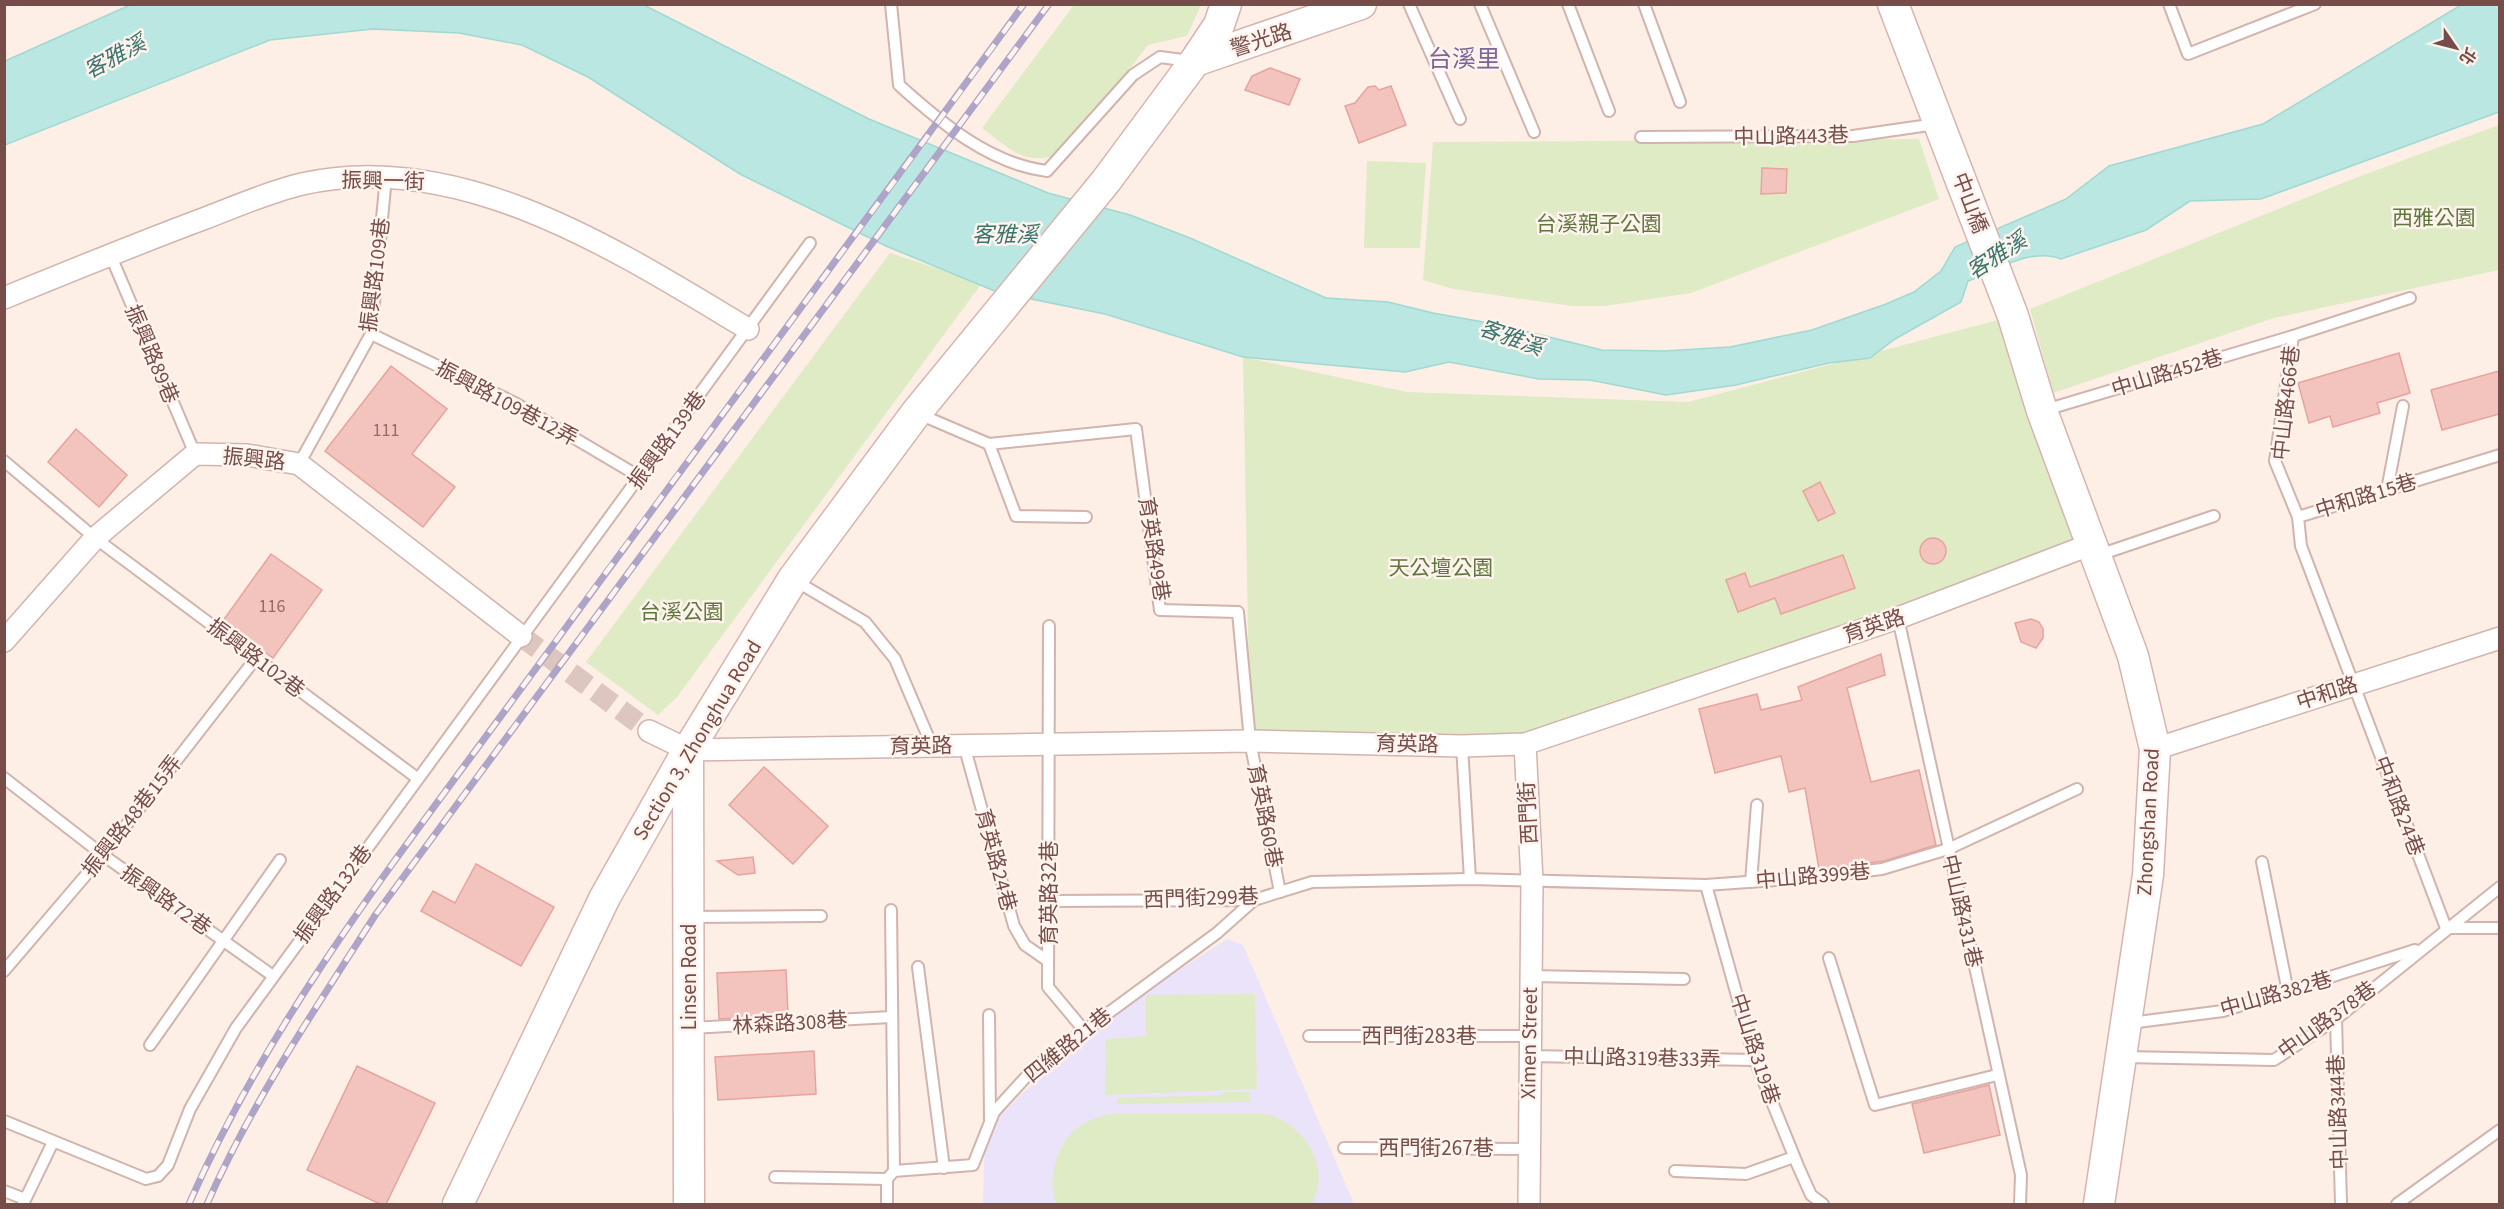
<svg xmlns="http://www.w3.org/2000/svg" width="2504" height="1209" font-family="'Source Sans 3','Noto Sans TC',sans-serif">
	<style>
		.education { fill: #ebe3f9 }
		.green { fill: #dfebc4 }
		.water { fill: #bae7e1; stroke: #a0d9d2; stroke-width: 1.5 }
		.building { fill: #f3c3bd; stroke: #e6a49d; stroke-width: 1.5 }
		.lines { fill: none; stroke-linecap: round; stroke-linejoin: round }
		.street-tunnel { stroke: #dcc6bf; stroke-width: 21; stroke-dasharray: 21 10; stroke-linecap: butt }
		.lane-casing { stroke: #d1b4ae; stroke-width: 14 }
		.street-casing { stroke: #d1b4ae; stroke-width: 24 }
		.secondary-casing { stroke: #d7b4ae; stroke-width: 33 }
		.lane { stroke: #fff; stroke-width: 10 }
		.street { stroke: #fff; stroke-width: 21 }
		.secondary { stroke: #fff; stroke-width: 30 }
		.rail-casing { stroke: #ada4c7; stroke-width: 7 }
		.rail { stroke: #fff3ed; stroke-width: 4.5; stroke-dasharray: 14; stroke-linecap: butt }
		.labels { text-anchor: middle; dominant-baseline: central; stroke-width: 5; stroke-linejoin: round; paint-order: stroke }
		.number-label { font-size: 18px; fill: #966a67 }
		.street-label { font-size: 21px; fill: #774d4a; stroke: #fff3ed }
		.park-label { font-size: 21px; fill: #5f773f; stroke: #fff3ed }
		.water-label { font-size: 22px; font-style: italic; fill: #3a756e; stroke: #fff3ed }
		.quarter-label { font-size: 24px; fill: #7a669a; stroke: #fff3ed }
	</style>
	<rect width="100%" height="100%" fill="#fdeee6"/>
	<!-- education -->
	<path class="education" d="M1227 939 1243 945 1354 1204H983L985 1130 1092 1026Z"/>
	<!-- green -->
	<g class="green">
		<path d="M1074 5H1201L1187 36 1148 45 1064 153C1023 167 1013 151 982 128Z"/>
		<path d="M2499 125V270L2274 318 2053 393 2030 309 2355 178Z"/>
		<path d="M1919 139 1939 199 1691 293 1604 306H1572L1453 289 1423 280 1433 142Z"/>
		<path d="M1367 161 1426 163 1420 248H1364Z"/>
		<path d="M890 253 982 283 677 697 658 715 586 662Z"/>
		<path d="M2013 316 2092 544 1525 744 1250 741 1243 357 1407 392 1688 402Z"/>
		<path d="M1255 994 1257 1089 1105 1095 1106 1039 1146 1036V995Z"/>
		<path d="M1223 1092H1249L1250 1102 1118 1104V1098L1223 1095Z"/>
		<path d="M1111 1114H1267C1304 1124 1332 1167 1312 1204H1056C1047 1179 1056 1145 1077 1128 1087 1120 1099 1117 1111 1114Z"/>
	</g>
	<!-- water -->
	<path class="water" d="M130 5H644L869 119 1048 193 1130 215 1190 238 1326 298 1388 302 1433 313 1500 325 1602 350 1664 351 1730 347 1812 330 1886 304 1914 292 1941 271 1955 247 2066 199 2109 166 2263 124 2461 5H2499V112L2261 199 2190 201 2146 230 2061 259C2032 247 1996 270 1968 281L1961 302 1895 339 1870 358 1829 363 1736 385 1666 395 1590 380 1539 379 1449 362 1405 372 1243 357 1105 314 997 292 886 246 740 174 588 77 522 45 459 33 373 29 270 40 5 145V61Z"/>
	<!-- building -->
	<g class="building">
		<path d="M1270 68 1300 79 1289 105 1245 90 1252 76Z"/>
		<path d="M1375 86 1379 90 1391 86 1406 125 1359 143 1345 106 1355 103 1368 87Z"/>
		<path d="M1762 168 1787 169 1786 193 1761 194Z"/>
		<path d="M2399 353 2410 393 2377 403 2380 413 2333 427 2330 416 2309 423 2298 383Z"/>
		<path d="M391 366 447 409 412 454 455 487 423 527 325 451Z"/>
		<path d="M2499 371V414L2442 430 2431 390Z"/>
		<path d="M76 429 127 475 99 507 48 462Z"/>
		<path d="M1820 482 1835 513 1818 521 1803 491Z"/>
		<circle cx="1933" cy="551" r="13"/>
		<path d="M271 554 322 590 273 658 222 622Z"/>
		<path d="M1843 555 1855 588 1781 614 1775 598 1738 612 1726 580 1745 573 1750 587Z"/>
		<path d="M2031 619 2039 622 2043 629V638L2036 648 2021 642 2015 623Z"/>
		<path d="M1881 654 1885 675 1847 688 1871 782 1919 770 1936 845 1884 861 1819 869 1805 788 1789 792 1781 756 1715 773 1699 709 1757 694 1761 710 1802 700 1798 687Z"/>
		<path d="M764 767 828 826 793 864 729 805Z"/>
		<path d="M753 857 755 873 738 875 717 861Z"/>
		<path d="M476 864 554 907 521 966 421 911 433 891 455 903Z"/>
		<path d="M786 970 788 1015 719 1019 717 973Z"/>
		<path d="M814 1051 816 1094 718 1100 715 1057Z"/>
		<path d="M357 1066 435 1103 386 1204H380L307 1170Z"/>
		<path d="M1989 1085 2000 1135 1924 1153 1912 1104Z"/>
	</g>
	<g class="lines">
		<!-- street-tunnel -->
		<path class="street-tunnel" d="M521 636 649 731"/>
		<defs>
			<g id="lane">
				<path d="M891 4 899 85C941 123 990 164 1047 171L1133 75 1160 57 1190 61"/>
				<path d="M1409 4 1460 119"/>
				<path d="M1480 4 1534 132"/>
				<path d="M1568 4 1609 111"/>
				<path d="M1644 4 1680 102"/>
				<path d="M2169 4 2188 54 2315 4"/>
				<path d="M1641 137 1853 136 1936 124"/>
				<path d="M110 254 195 454"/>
				<path d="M371 334 515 403 640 477"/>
				<path d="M2293 336 2275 461 2298 517 2301 546 2446 928H2500"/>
				<path d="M2045 410 2293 336 2410 298"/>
				<path d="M919 414 989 444 1136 429 1160 610 1238 612 1250 741 1280 892"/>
				<path d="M989 444 1016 516 1086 517"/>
				<path d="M4 461 95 538 417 778"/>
				<path d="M299 464 371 334 386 177"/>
				<path d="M2387 490 2403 406"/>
				<path d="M2298 517 2500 455"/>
				<path d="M2096 556 2214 516"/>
				<path d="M794 580 865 622 895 659 932 746"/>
				<path d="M1898 618 2021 1175 2020 1204"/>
				<path d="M1049 626 1048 987 1083 1029"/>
				<path d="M964 745 1014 926 1025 945 1048 961"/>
				<path d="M1462 746 1470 879"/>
				<path d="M4 778 103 855 273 976"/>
				<path d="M2262 862 2288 992"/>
				<path d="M1751 882 1757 805"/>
				<path d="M1706 885 1755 1060 1798 1166 1811 1195 1823 1204"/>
				<path d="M1048 901 1254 900 1312 882 1470 879 1706 885 1816 877 1882 869 1948 849 2077 789"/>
				<path d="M891 910 894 1171"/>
				<path d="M689 917 821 916"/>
				<path d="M1829 958 1875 1105 1997 1075"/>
				<path d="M918 967 944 1168"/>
				<path d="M4 971 103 855 256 658"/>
				<path d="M1530 976 1684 979"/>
				<path d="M989 1015 990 1119"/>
				<path d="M2336 1019 2341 1204"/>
				<path d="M2130 1023 2223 1011 2415 950"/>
				<path d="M691 1028 891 1017"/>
				<path d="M1309 1036H1528"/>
				<path d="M150 1045 280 860"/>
				<path d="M1528 1056 1755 1060"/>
				<path d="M2124 1057 2274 1060 2336 1019 2500 887"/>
				<path d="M4 1121 146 1179 158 1176 168 1165 190 1109 236 1028 810 243"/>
				<path d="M1344 1148 1528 1149"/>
				<path d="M1675 1171 1746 1174 1794 1157"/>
				<path d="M775 1177 887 1179"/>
				<path d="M4 1191 25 1199"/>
				<path d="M23 1204 53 1142"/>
				<path d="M887 1204V1179L894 1171 973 1165 994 1112 1035 1067 1217 933 1254 900"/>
				<path d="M2397 1204 2500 1130"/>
			</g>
			<g id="street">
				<path d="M4 298C70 271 136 244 203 219 235 207 268 192 302 184 460 148 618 251 748 329"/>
				<path d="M4 641 95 538 195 454 247 455 299 464 521 636"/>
				<path d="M649 731 688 750 1250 741 1462 746 1525 744 1898 618 2092 544"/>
				<path d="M1525 744 1532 881 1529 1204"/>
				<path d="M2155 749 2500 638"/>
			</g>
			<g id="secondary">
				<path d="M1893 4 2013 316 2042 411 2133 656 2155 749 2148 875 2099 1204"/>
				<path d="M1195 61 1361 4"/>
				<path d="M688 753 689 1204"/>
				<path d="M458 1204 605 897 688 750 793 579 916 413 1106 181 1195 61 1219 25 1226 4"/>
			</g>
		</defs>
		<!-- lane casing -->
		<use href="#lane" class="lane-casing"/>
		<!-- street casing -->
		<use href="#street" class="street-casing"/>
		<!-- secondary casing -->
		<use href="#secondary" class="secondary-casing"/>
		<!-- lane -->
		<use href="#lane" class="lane"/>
		<!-- street -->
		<use href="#street" class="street"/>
		<!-- secondary -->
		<use href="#secondary" class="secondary"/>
		<defs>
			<g id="rail">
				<path d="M189 1204C272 1014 402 852 523 686 689 458 858 232 1024 4"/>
				<path d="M207 1204C252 1102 315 1009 376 914L1049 4"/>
			</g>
		</defs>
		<!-- rail casing -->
		<use href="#rail" class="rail-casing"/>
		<!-- rail -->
		<use href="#rail" class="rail"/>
	</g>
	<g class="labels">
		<!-- number labels -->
		<g class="number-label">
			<text x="386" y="430">111</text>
			<text x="272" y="606">116</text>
		</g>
		<!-- street labels -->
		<g class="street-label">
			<text transform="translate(1261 40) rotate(-18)">警光路</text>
			<text transform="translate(1791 136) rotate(-1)">中山路443巷</text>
			<text transform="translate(383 181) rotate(1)">振興一街</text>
			<text transform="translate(1970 203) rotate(69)">中山橋</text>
			<text transform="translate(375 275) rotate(-83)">振興路109巷</text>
			<text transform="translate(152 354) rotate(67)">振興路89巷</text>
			<text transform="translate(2167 373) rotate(-17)">中山路452巷</text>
			<text transform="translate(507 403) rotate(28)">振興路109巷12弄</text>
			<text transform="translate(2286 403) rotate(-84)">中山路466巷</text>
			<text transform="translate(667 440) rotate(-54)">振興路139巷</text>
			<text transform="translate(254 459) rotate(6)">振興路</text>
			<text transform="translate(2366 496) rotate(-17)">中和路15巷</text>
			<text transform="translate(1154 549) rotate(81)">育英路49巷</text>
			<text transform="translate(1874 626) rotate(-19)">育英路</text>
			<text transform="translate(256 658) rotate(37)">振興路102巷</text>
			<text transform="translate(2327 693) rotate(-18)">中和路</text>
			<text transform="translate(697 740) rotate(-59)">Section 3, Zhonghua Road</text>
			<text transform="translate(1407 744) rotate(1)">育英路</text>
			<text transform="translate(921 746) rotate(-1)">育英路</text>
			<text transform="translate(2399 806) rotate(69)">中和路24巷</text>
			<text transform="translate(1528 813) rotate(-93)">西門街</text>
			<text transform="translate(132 816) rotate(-52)">振興路48巷15弄</text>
			<text transform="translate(1265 816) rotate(79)">育英路60巷</text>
			<text transform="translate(2148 822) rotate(-87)">Zhongshan Road</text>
			<text transform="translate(996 860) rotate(75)">育英路24巷</text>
			<text transform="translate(1813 876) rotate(-5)">中山路399巷</text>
			<text transform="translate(1049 893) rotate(-90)">育英路32巷</text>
			<text transform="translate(333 894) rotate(-54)">振興路132巷</text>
			<text transform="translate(1201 898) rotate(-2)">西門街299巷</text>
			<text transform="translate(166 900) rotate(35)">振興路72巷</text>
			<text transform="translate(1962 911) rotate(77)">中山路431巷</text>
			<text transform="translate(689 977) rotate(-90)">Linsen Road</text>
			<text transform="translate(2276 994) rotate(-16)">中山路382巷</text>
			<text transform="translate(2327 1020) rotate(-36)">中山路378巷</text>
			<text transform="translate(790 1023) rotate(-3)">林森路308巷</text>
			<text x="1419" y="1036">西門街283巷</text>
			<text transform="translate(1529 1043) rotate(-89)">Ximen Street</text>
			<text transform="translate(1068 1045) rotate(-39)">四維路21巷</text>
			<text transform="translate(1755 1049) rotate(72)">中山路319巷</text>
			<text transform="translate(1642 1058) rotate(1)">中山路319巷33弄</text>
			<text transform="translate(2338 1112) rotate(-92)">中山路344巷</text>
			<text x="1436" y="1148">西門街267巷</text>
		</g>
		<!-- park labels -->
		<g class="park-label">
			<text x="2434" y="218">西雅公園</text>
			<text x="1599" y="224">台溪親子公園</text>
			<text x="1441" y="568">天公壇公園</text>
			<text x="682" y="612">台溪公園</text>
		</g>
		<!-- water labels -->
		<g class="water-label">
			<text transform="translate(115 57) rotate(-28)">客雅溪</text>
			<text x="1005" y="235">客雅溪</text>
			<text transform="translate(1997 256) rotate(-33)">客雅溪</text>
			<text transform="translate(1511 338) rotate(19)">客雅溪</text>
		</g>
		<!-- quarter labels -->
		<g class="quarter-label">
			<text x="1464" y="59">台溪里</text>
		</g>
	</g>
	<!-- border -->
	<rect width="2504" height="1209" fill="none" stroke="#774d4a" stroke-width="12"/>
	<!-- north arrow -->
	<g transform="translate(2456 48) rotate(125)" stroke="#fff3ed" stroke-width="4.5" paint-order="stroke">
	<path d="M0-4.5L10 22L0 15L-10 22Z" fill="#774d4a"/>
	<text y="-9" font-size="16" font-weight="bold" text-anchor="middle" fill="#774d4a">北</text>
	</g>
</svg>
